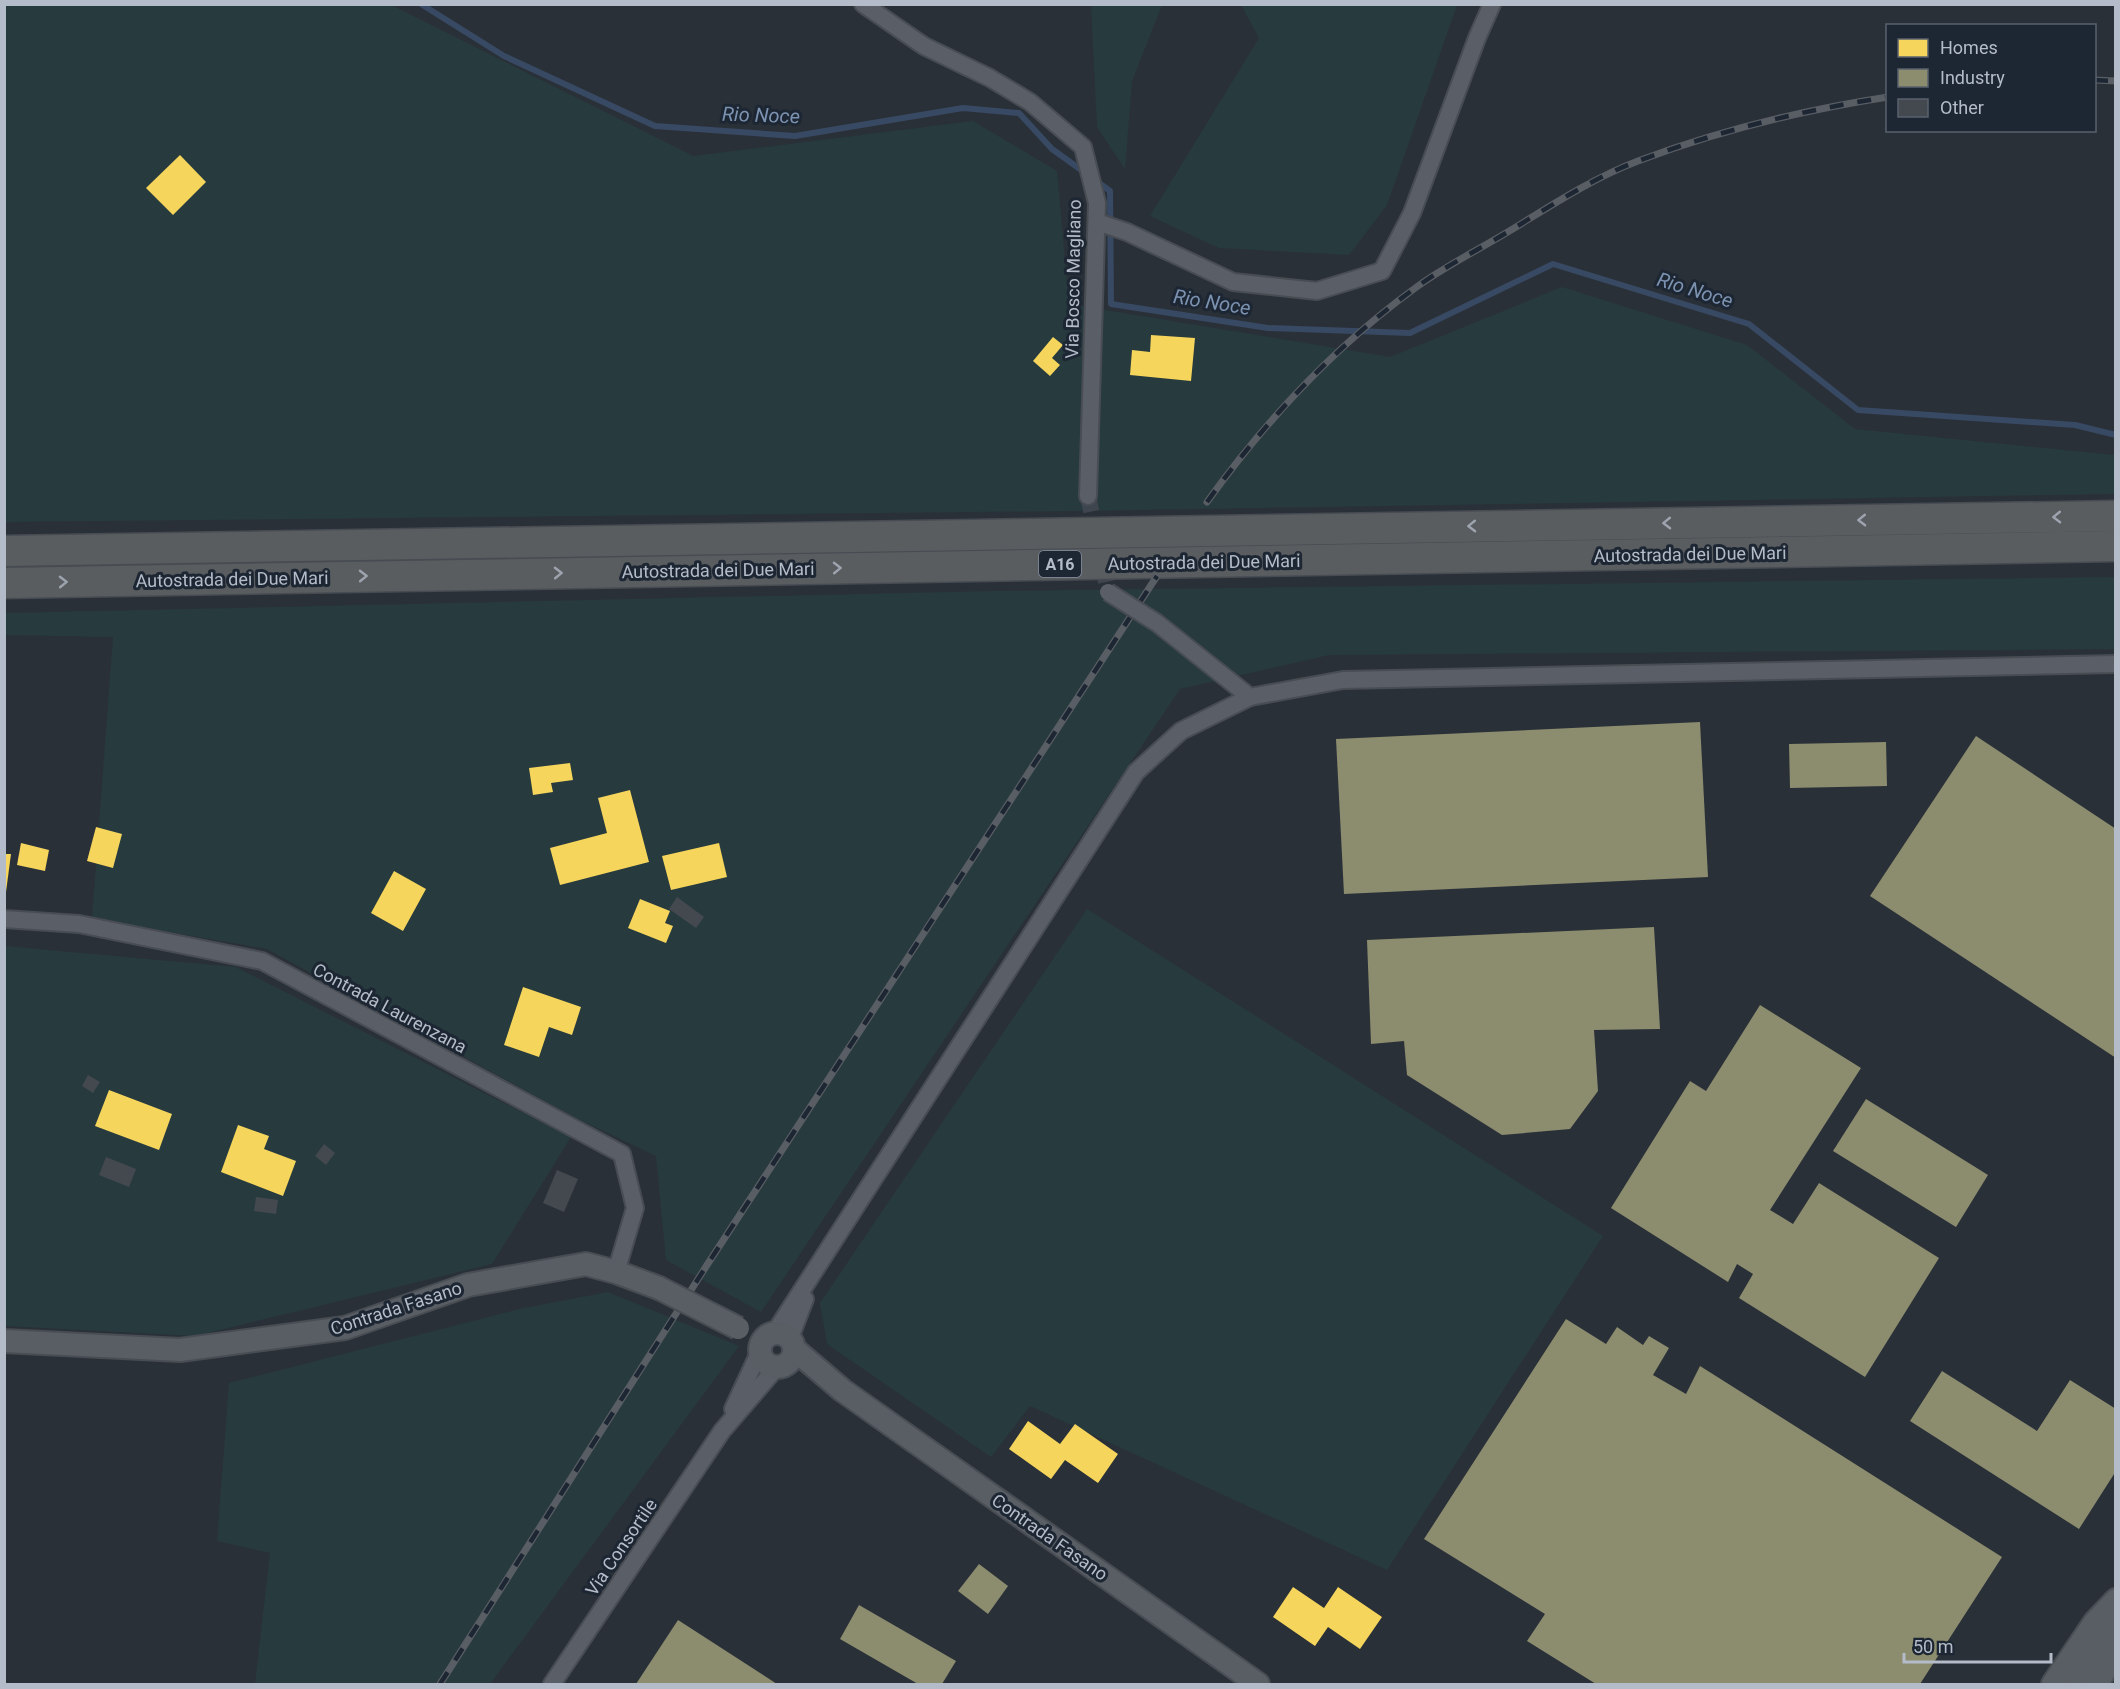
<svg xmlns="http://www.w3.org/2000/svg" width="2120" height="1689" font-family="Roboto,sans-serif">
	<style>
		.green { fill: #273a3e }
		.homes { fill: #f6d55c }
		.industry { fill: #8c8c6e }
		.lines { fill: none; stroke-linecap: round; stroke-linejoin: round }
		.stream { stroke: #384963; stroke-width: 6 }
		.building { fill: #444950 }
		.street-tunnel { stroke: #3f454e; stroke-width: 16; stroke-dasharray: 16 8; stroke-linecap: butt }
		.street-casing { stroke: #484c53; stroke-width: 20 }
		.secondary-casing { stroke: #484c53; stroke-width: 26 }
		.highway-casing { stroke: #474c53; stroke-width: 33 }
		.street { stroke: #5a5e66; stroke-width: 16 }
		.secondary { stroke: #595d64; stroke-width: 22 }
		.highway { stroke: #5a5d60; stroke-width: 30 }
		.rail-casing { stroke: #595d64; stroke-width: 7 }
		.rail { stroke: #1d2633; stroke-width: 4.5; stroke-dasharray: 14; stroke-linecap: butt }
		.street-bridge-casing { stroke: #484c53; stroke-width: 20; stroke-linecap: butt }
		.secondary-bridge-casing { stroke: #484c53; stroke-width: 26; stroke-linecap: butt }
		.street-bridge { stroke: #5a5e66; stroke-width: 16 }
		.secondary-bridge { stroke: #595d64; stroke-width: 22 }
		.oneway { stroke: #9ea4af }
		.labels { text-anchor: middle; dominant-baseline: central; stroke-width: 6; stroke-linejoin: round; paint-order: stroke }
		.shield { fill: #1d2633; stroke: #878f9c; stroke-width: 1.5 }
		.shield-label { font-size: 16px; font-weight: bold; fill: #b4bcc9 }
		.street-label { font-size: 18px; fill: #b4bcc9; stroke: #1d2633 }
		.water-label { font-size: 20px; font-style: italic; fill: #7c92b1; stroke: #1d2633 }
	</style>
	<rect width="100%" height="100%" fill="#2a3038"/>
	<!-- green -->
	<g class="green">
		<path d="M4 5H391L693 156 973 121 1057 171 1069 304 1390 357 1562 287 1747 345 1855 429 2115 455V494L1077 511 5 522Z"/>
		<path d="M1091 5H1162L1132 81 1125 169 1097 127Z"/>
		<path d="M1241 5H1457L1387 205 1349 255 1219 248 1150 216 1259 38Z"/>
		<path d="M2115 577 2116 649 1329 655 1180 689 761 1312 666 1260 656 1156 574 1117 267 949 92 919 113 637 5 635 4 613 994 591Z"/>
		<path d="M1087 909 1603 1236 1387 1570 1030 1406 991 1457 827 1344 820 1303Z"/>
		<path d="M4 946 236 967 571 1137 492 1264 195 1336 5 1326Z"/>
		<path d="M608 1292 739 1346 490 1684H255L270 1553 217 1541 229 1383 524 1308Z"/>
	</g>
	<!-- homes -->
	<g class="homes">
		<path d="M180 155 206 182 173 215 146 188Z"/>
		<path d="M1151 335 1195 338 1191 381 1130 375 1132 350 1150 352Z"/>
		<path d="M1053 337 1063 345 1052 358 1060 365 1050 376 1033 361Z"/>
		<path d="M570 763 573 780 551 783 553 792 533 795 529 768Z"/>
		<path d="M630 790 649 862 560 885 550 848 607 833 598 798Z"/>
		<path d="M96 827 122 834 113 868 87 861Z"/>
		<path d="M21 843 49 850 45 871 17 865Z"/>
		<path d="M719 843 727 877 671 890 662 856Z"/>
		<path d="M4 854H11L6 892H4Z"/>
		<path d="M394 871 426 889 403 931 371 913Z"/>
		<path d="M640 899 670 911 665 923 673 926 666 943 628 928Z"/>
		<path d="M523 987 581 1007 572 1035 549 1027 539 1057 504 1045Z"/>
		<path d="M109 1090 172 1114 159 1150 95 1126Z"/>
		<path d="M238 1125 269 1136 264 1149 296 1161 283 1196 221 1172Z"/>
		<path d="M1028 1421 1060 1444 1075 1424 1118 1454 1098 1483 1065 1460 1051 1479 1009 1449Z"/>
		<path d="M1293 1587 1324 1608 1338 1587 1382 1617 1360 1649 1328 1627 1315 1646 1273 1617Z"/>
	</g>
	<!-- industry -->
	<g class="industry">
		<path d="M1700 722 1708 877 1344 894 1336 739Z"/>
		<path d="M1976 736 2116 829V1058L1870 896Z"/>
		<path d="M1886 742 1887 786 1790 788 1789 744Z"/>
		<path d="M1654 927 1660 1029 1594 1030 1598 1091 1570 1129 1502 1135 1407 1075 1404 1041 1371 1044 1367 940Z"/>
		<path d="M1760 1005 1861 1068 1770 1210 1793 1224 1819 1183 1939 1258 1865 1377 1739 1298 1753 1274 1737 1264 1728 1282 1611 1208 1690 1081 1706 1091Z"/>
		<path d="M1866 1099 1988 1175 1956 1227 1833 1151Z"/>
		<path d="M1566 1319 1606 1344 1617 1327 1643 1345 1649 1336 1669 1348 1653 1375 1686 1394 1700 1366 2002 1557 1920 1684H1596L1527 1641 1545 1614 1424 1539Z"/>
		<path d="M1942 1371 2037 1431 2070 1380 2116 1409V1471L2079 1529 1910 1421Z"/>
		<path d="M979 1564 1008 1586 988 1614 958 1591Z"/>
		<path d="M859 1605 956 1661 942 1684H918L840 1639Z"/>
		<path d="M678 1620 777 1684H636Z"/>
	</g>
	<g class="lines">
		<!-- stream -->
		<g class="stream">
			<path d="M421 4 504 56 655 126 795 136 963 108 1019 113 1052 149 1084 172"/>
			<path d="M1095 180 1110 191 1111 304 1268 328 1410 333 1553 264 1749 324 1858 410 2075 425 2116 435"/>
		</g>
	</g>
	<!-- building -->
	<g class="building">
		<path d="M677 897 704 917 696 928 669 909Z"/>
		<path d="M88 1075 100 1082 93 1093 82 1086Z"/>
		<path d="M324 1144 335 1153 326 1165 315 1156Z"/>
		<path d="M106 1157 136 1169 129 1187 99 1175Z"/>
		<path d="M557 1170 578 1179 564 1212 543 1203Z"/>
		<path d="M256 1197 278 1200 276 1214 254 1211Z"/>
	</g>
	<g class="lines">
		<!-- street-tunnel -->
		<path class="street-tunnel" d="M1088 496 1108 592"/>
		<defs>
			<g id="street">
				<path d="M863 4 924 46 990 78 1030 102 1083 147 1097 203 1088 496"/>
				<path d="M1097 222 1127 232 1233 282 1317 291 1382 271 1412 213 1477 38 1492 4"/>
				<path d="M1157 623 1250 697"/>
				<path d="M4 919 79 924 262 961 622 1154 635 1208 616 1272"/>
				<path d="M775 1332 1136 772 1181 731 1250 697 1343 680 2116 664"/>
				<path d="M790 1338 805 1299"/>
				<path d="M733 1409 759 1353"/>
				<path d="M552 1684 722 1431 777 1367"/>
			</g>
			<g id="secondary">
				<circle cx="777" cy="1350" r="17"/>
				<path d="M4 1341 180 1350 345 1328 468 1285 586 1264 616 1272 659 1288"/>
				<path d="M794 1349 842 1390 1258 1684"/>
				<path d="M2053 1684 2095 1622 2116 1600"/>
				<path d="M2075 1684 2116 1619"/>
				<path d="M2097 1684 2116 1651"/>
			</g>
			<g id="highway">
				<path d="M4 551 2116 516"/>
				<path d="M4 583 2116 546"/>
			</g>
		</defs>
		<!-- street casing -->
		<use href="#street" class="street-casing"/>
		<!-- secondary casing -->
		<use href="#secondary" class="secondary-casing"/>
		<!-- highway casing -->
		<use href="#highway" class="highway-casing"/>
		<!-- street -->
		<use href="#street" class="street"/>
		<!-- secondary -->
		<use href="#secondary" class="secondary"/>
		<!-- highway -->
		<use href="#highway" class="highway"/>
		<defs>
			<g id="rail">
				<path d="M2094 80 2116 81"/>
				<path d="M1207 502C1266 420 1336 345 1418 286 1447 265 1480 249 1511 230 1552 205 1593 178 1638 161 1718 131 1803 110 1888 97"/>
				<path d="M440 1684 707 1265 1157 576"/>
			</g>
		</defs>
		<!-- rail casing -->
		<use href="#rail" class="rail-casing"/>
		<!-- rail -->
		<use href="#rail" class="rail"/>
		<defs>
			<path id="street-bridge" d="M1108 592 1157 623"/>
			<path id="secondary-bridge" d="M659 1288 738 1328"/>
		</defs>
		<!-- street-bridge casing -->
		<use href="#street-bridge" class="street-bridge-casing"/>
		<!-- secondary-bridge casing -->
		<use href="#secondary-bridge" class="secondary-bridge-casing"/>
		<!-- street-bridge -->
		<use href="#street-bridge" class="street-bridge"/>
		<!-- secondary-bridge -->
		<use href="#secondary-bridge" class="secondary-bridge"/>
	</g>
	<!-- one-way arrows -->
	<defs><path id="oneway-chevron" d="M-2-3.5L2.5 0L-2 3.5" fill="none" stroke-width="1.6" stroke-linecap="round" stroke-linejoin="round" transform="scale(1.5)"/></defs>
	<g class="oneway">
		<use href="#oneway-chevron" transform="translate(2057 517) rotate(179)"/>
		<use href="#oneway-chevron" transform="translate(1862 520) rotate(179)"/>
		<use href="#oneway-chevron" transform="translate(1667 523) rotate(179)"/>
		<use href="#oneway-chevron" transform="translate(1472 526) rotate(179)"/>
		<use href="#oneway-chevron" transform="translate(837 568) rotate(-1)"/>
		<use href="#oneway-chevron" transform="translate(558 573) rotate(-1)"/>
		<use href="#oneway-chevron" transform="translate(363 576) rotate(-1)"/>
		<use href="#oneway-chevron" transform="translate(63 582) rotate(-1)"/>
	</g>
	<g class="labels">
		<!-- shield labels -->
		<rect class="shield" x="1039" y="551" width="42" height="26" rx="4.5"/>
		<g class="shield-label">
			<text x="1060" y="564">A16</text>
		</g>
		<!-- street labels -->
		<g class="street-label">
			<text transform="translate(1073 279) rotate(-89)">Via Bosco Magliano</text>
			<text transform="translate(1690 554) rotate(-1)">Autostrada dei Due Mari</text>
			<text transform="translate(1204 562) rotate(-1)">Autostrada dei Due Mari</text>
			<text transform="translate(718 570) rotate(-1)">Autostrada dei Due Mari</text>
			<text transform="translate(232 579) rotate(-1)">Autostrada dei Due Mari</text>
			<text transform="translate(390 1008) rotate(28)">Contrada Laurenzana</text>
			<text transform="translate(396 1308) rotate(-18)">Contrada Fasano</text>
			<text transform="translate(1050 1537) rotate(35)">Contrada Fasano</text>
			<text transform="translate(621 1547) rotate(-56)">Via Consortile</text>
		</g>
		<!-- water labels -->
		<g class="water-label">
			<text transform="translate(761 115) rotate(2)">Rio Noce</text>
			<text transform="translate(1695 290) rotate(17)">Rio Noce</text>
			<text transform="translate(1212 302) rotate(9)">Rio Noce</text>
		</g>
	</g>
	<!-- border -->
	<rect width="2120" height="1689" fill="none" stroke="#b4bcc9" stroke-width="12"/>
	<!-- legend -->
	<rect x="1886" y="24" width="210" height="108" fill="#1d2633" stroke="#59626f" stroke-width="1.5"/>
	<rect x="1898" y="39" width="30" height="18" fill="#f6d55c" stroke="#59626f" stroke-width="1.5"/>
	<text x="1940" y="54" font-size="18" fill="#b4bcc9">Homes</text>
	<rect x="1898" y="69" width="30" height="18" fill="#8c8c6e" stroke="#59626f" stroke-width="1.5"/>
	<text x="1940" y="84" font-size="18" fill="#b4bcc9">Industry</text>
	<rect x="1898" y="99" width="30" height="18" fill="#444950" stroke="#59626f" stroke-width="1.5"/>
	<text x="1940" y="114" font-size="18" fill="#b4bcc9">Other</text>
	<!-- scale -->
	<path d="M1904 1653v9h147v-9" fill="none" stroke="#b4bcc9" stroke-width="3"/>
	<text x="1913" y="1653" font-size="18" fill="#b4bcc9" stroke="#1d2633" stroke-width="4.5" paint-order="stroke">50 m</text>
</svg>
